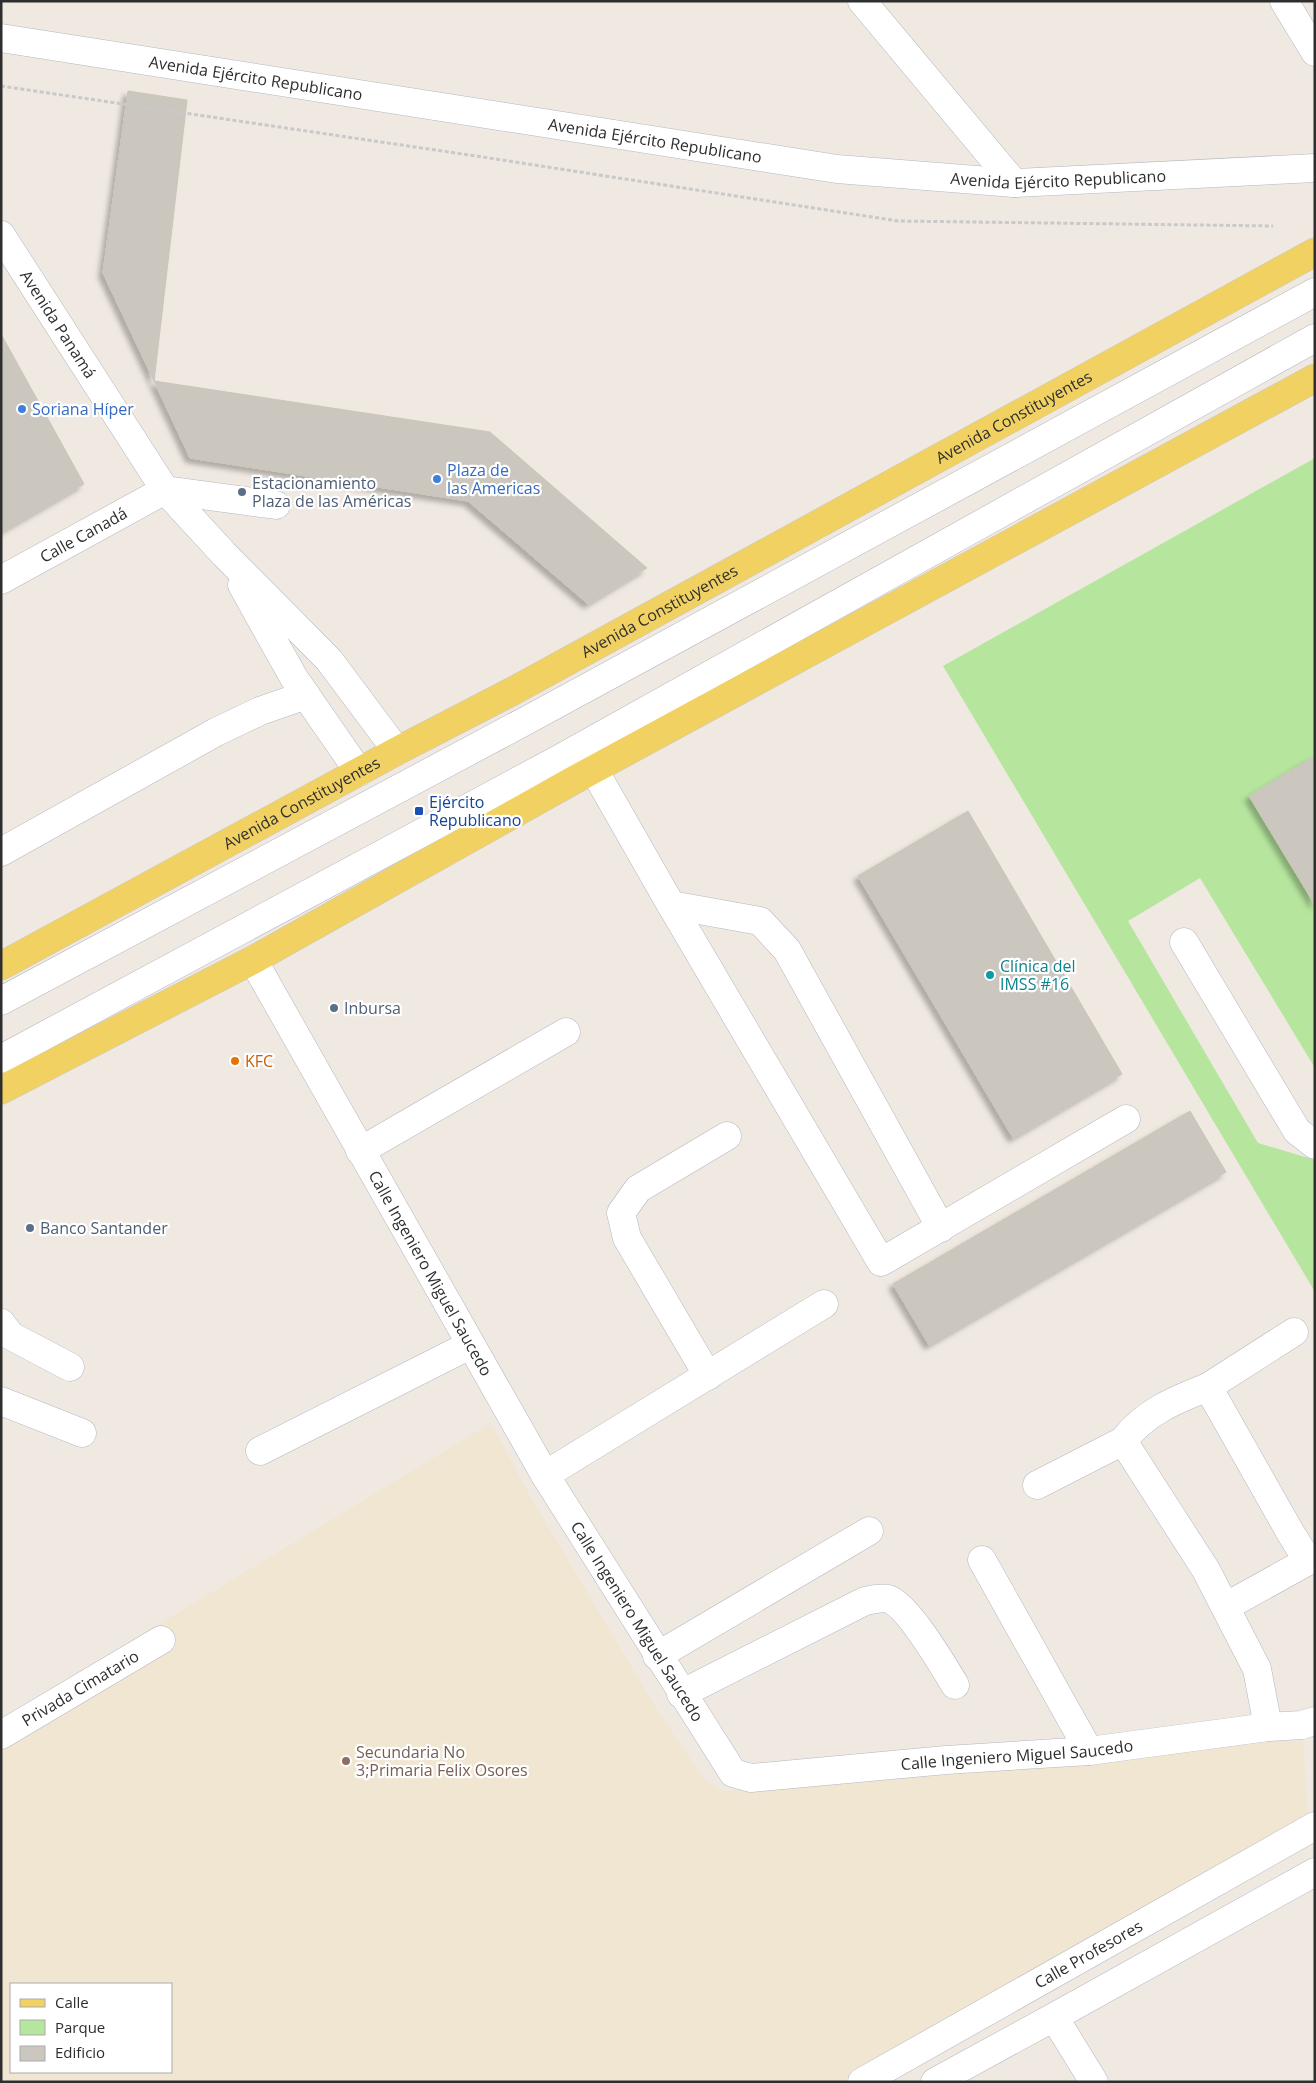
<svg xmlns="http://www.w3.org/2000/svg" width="1316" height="2083" font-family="'Open Sans',sans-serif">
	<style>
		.education { fill: #f0e6d1; fill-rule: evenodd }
		.green { fill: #b6e59e }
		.building { fill: #cbc7bf; stroke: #cbc5ba; filter: url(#shadow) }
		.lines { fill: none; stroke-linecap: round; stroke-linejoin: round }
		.minor-casing { stroke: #b4b7c1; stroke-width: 29 }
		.major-casing { stroke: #c9c9c9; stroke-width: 29 }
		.path { stroke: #c9c9c9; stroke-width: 3; stroke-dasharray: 4 2.5; stroke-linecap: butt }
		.minor { stroke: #fff; stroke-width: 28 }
		.major { stroke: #f2d163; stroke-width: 28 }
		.shop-dot { fill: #3f7fe0; stroke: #fff; stroke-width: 2 }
		.service-dot { fill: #5c6f8a; stroke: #fff; stroke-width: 2 }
		.transit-dot { fill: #1a4fb4; stroke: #fff; stroke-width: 2 }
		.culture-dot { fill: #0f9aa8; stroke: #fff; stroke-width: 2 }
		.food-dot { fill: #e8710a; stroke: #fff; stroke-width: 2 }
		.education-dot { fill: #8d6e63; stroke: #fff; stroke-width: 2 }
		.labels { text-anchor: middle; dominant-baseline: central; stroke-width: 4.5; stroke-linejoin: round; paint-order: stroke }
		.street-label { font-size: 16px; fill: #2e2e2e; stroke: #fff }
		.shop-label { font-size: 16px; fill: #366cbe; stroke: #fff; text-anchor: start }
		.service-label { font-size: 16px; fill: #4e5e75; stroke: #fff; text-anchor: start }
		.transit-label { font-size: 16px; fill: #164399; stroke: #fff; text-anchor: start }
		.culture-label { font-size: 16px; fill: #0d838f; stroke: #fff; text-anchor: start }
		.food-label { font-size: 16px; fill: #c56008; stroke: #fff; text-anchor: start }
		.education-label { font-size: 16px; fill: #785e54; stroke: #fff; text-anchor: start }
	</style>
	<defs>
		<filter id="shadow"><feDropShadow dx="-4.5" dy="4.5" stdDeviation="2.5" flood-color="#0004"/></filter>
	</defs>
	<rect width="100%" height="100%" fill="#efe9e1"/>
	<!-- education -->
	<path class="education" d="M488 1425 493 1428 510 1458 531 1498 656 1708 705 1781 725 1791 1271 1741H1303L1308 1817 841 2082H1V1720ZM11 1984H171V2072H11Z"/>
	<!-- green -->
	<path class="green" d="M1315 458V756L1249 796 1315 905V1068L1200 878 1128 921 1258 1143 1315 1160V1292L943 666Z"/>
	<!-- building -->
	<g class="building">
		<path d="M128 91 187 100 154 381 103 273Z"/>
		<path d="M1 334 84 484 1 532Z"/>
		<path d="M154 381 490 432 647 568 588 604 468 501 190 458Z"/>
		<path d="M1315 756V905L1249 796Z"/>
		<path d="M968 811 1122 1074 1013 1138 858 876Z"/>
		<path d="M1190 1111 1226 1172 929 1345 893 1284Z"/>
	</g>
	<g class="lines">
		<defs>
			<g id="minor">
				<path d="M862 1 1014 183"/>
				<path d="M1284 1 1315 52"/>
				<path id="s1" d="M1 38 837 169 1014 183 1315 168"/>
				<path id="s2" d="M1 235 165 490 224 554 329 660 397 751"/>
				<path d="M165 490 276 505"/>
				<path id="s3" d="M1 580 165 490"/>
				<path d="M242 585 294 678 359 772"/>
				<path d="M594 770 671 905 760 921 787 950 941 1228"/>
				<path d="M1 852 216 732 260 711 306 695"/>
				<path d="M671 905 881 1262 1126 1119"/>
				<path d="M1184 942 1297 1131 1315 1145"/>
				<path id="s4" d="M253 960 545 1475 733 1773 751 1778 946 1760 1089 1751 1268 1727 1302 1725 1315 1721"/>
				<path d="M1 1001 531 718 1315 292"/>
				<path d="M1 1059 559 759 1315 338"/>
				<path d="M360 1151 566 1032"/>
				<path d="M1 1323 11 1336 70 1367"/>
				<path d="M708 1376 627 1238 621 1213 638 1189 727 1136"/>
				<path d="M1208 1387 1294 1332"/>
				<path d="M1 1401 82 1433"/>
				<path d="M260 1451 470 1345"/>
				<path d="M545 1475 824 1304"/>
				<path d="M1037 1485 1123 1441"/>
				<path d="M982 1560 1089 1751"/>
				<path d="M1225 1607 1308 1561 1290 1532 1208 1387C1175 1400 1145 1412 1123 1441L1206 1570 1257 1669 1268 1727"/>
				<path d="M657 1656 869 1531"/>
				<path d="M681 1694 865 1601C871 1600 882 1597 888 1599 907 1604 944 1667 955 1685"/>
				<path id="s5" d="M1 1735 161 1640"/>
				<path d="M1054 2017 1094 2082"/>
				<path id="s6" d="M862 2082 1315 1826"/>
				<path d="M935 2082 1054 2017 1315 1872"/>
			</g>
			<g id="major">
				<path id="s7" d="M1 966 397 751 513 691 1315 252"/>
				<path d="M1 1090 253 960 574 780 1315 378"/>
			</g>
		</defs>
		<!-- minor casing -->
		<use href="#minor" class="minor-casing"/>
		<!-- major casing -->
		<use href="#major" class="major-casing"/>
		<!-- path -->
		<path class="path" d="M1 86 476 156 898 221 1273 226"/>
		<!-- minor -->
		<use href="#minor" class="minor"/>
		<!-- major -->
		<use href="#major" class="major"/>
	</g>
	<!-- markers -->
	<g class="shop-dot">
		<circle cx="22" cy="409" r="5"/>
		<circle cx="437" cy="479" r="5"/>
	</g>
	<g class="service-dot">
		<circle cx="242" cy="492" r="5"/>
		<circle cx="334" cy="1008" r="5"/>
		<circle cx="30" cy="1228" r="5"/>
	</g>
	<rect class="transit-dot" x="414" y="806" width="10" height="10" rx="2.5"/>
	<circle class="culture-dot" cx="990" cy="975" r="5"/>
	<circle class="food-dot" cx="235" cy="1061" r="5"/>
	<circle class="education-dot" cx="346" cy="1761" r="5"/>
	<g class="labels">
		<!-- street labels -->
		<g class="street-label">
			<text stroke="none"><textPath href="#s1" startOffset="258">Avenida Ejército Republicano</textPath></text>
			<text stroke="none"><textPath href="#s1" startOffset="662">Avenida Ejército Republicano</textPath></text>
			<text stroke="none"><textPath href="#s1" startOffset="1068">Avenida Ejército Republicano</textPath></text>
			<text stroke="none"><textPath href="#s2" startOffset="106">Avenida Panamá</textPath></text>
			<text stroke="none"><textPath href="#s7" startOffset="1152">Avenida Constituyentes</textPath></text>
			<text stroke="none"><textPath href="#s3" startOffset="94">Calle Canadá</textPath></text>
			<text stroke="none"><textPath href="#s7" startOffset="748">Avenida Constituyentes</textPath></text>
			<text stroke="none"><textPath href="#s7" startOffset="342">Avenida Constituyentes</textPath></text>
			<text stroke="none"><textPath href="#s4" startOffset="360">Calle Ingeniero Miguel Saucedo</textPath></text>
			<text stroke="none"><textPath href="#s4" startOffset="765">Calle Ingeniero Miguel Saucedo</textPath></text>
			<text stroke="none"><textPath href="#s5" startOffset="92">Privada Cimatario</textPath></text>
			<text stroke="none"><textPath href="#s4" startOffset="1230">Calle Ingeniero Miguel Saucedo</textPath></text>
			<text stroke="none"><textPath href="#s6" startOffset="260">Calle Profesores</textPath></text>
		</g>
		<!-- shop labels -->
		<g class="shop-label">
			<text x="32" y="409">Soriana Híper</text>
			<text x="447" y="470">Plaza de<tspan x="447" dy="18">las Americas</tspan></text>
		</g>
		<!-- service labels -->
		<g class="service-label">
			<text x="252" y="483">Estacionamiento<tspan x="252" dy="18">Plaza de las Américas</tspan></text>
			<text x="344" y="1008">Inbursa</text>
			<text x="40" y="1228">Banco Santander</text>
		</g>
		<!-- transit labels -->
		<g class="transit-label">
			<text x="429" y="802">Ejército<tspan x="429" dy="18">Republicano</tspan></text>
		</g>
		<!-- culture labels -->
		<g class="culture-label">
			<text x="1000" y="966">Clínica del<tspan x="1000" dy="18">IMSS #16</tspan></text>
		</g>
		<!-- food labels -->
		<g class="food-label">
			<text x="245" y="1061">KFC</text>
		</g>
		<!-- education labels -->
		<g class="education-label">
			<text x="356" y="1752">Secundaria No<tspan x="356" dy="18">3;Primaria Felix Osores</tspan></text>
		</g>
	</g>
	<!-- border -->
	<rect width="1316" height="2083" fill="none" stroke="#2e2e2e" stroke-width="5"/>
	<!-- legend -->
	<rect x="10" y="1983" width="162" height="90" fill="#ffffff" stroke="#ababab"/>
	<rect x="20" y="1999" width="25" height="8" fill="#f2d163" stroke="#ababab"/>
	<text x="55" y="2008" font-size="15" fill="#2e2e2e">Calle</text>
	<rect x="20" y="2020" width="25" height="15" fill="#b6e59e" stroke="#ababab"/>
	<text x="55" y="2033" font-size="15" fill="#2e2e2e">Parque</text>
	<rect x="20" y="2046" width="25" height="15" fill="#cbc7bf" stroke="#ababab"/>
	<text x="55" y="2058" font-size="15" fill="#2e2e2e">Edificio</text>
</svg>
